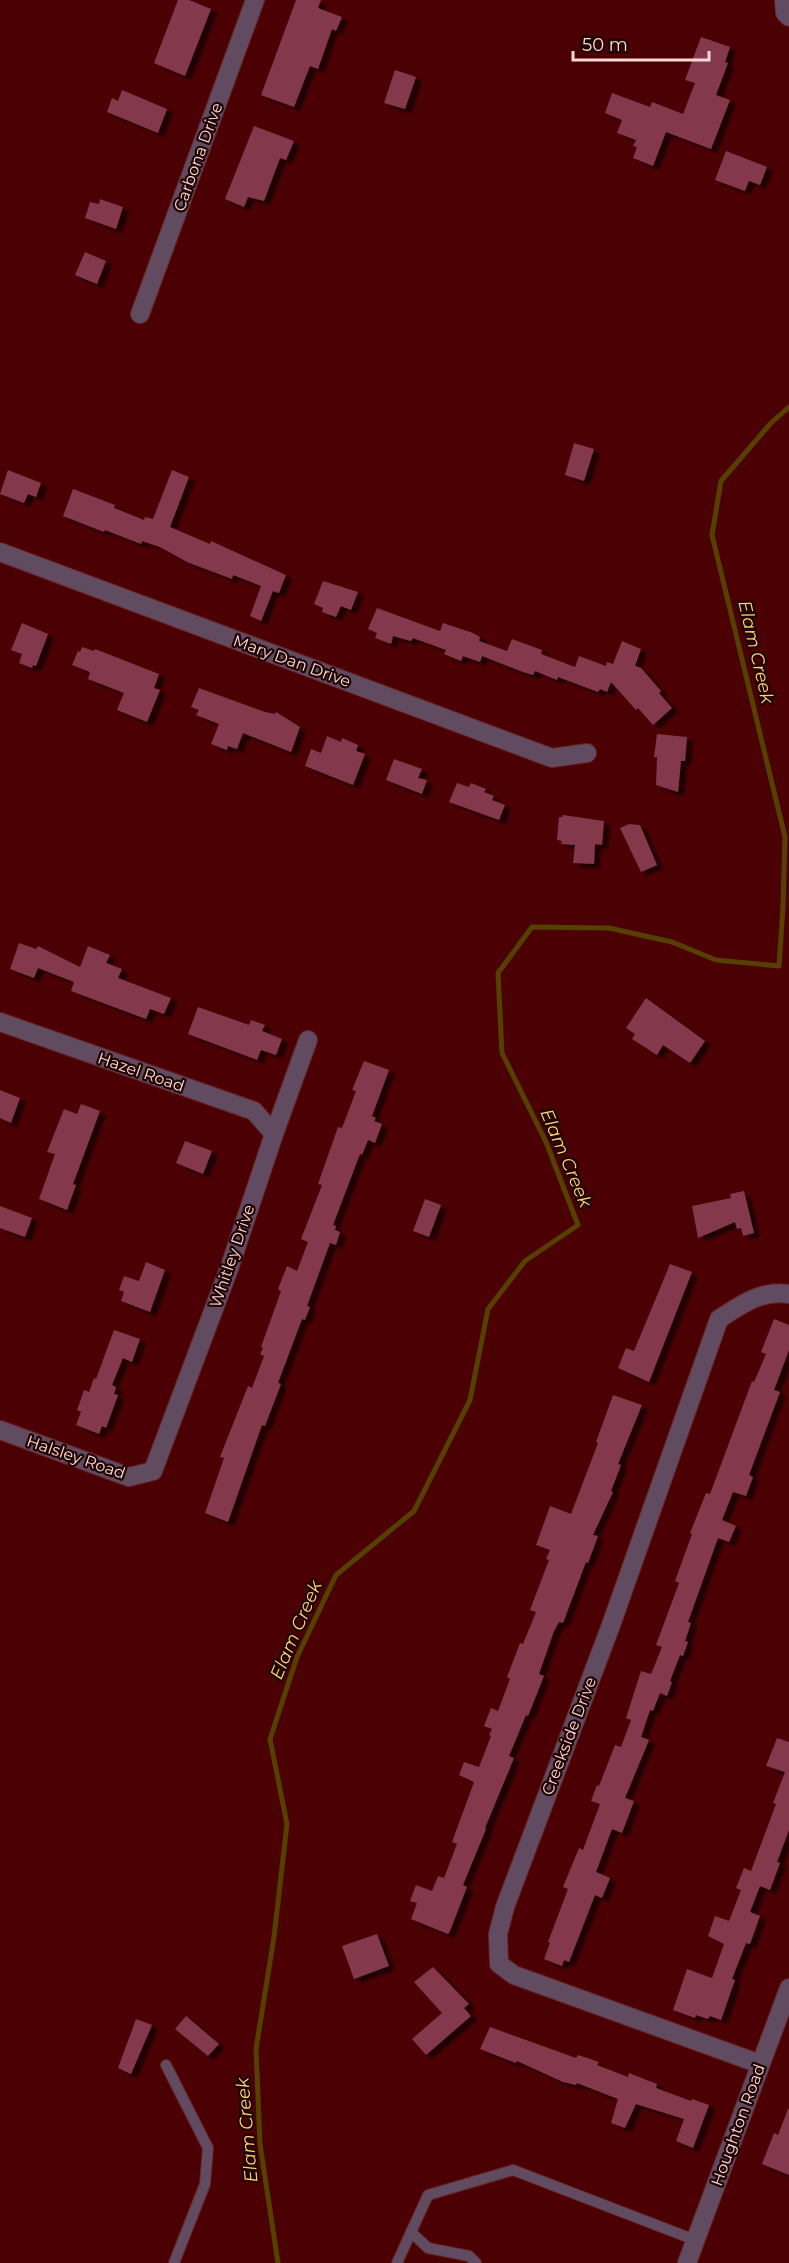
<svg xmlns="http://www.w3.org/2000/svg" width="789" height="2263" font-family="Montserrat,sans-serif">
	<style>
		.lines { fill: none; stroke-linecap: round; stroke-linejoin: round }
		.stream { stroke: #564000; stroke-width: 5 }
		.building { fill: #83374b; filter: url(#shadow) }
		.service-casing { stroke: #682425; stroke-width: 12 }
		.minor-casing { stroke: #682425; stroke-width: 20 }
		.service { stroke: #604b60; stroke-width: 10 }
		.minor { stroke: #604b60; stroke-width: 18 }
		.labels { text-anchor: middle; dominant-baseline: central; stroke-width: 4.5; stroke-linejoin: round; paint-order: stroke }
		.street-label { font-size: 16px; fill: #ffd9d5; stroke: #1f0303 }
		.water-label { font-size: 18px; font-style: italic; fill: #ffd36f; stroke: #1f0303 }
	</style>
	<defs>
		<filter id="shadow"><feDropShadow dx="6" dy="4" stdDeviation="1.5" flood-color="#0009"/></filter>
	</defs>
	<rect width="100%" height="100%" fill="#4b0104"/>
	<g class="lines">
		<!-- stream -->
		<path class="stream" d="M278 2263 260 2144 256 2049 274 1937 287 1824 270 1739 297 1657 336 1575 414 1511 470 1400 488 1309 525 1261 578 1225 546 1142 502 1053 498 973 532 927 609 928 672 942 716 960 779 966 783 907 785 837 712 535 721 481 771 423 789 407"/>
	</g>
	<!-- building -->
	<g class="building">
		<path d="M178 0H189L211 9 185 76 154 63Z"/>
		<path d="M296 0H321L318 8 342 17 336 31 332 29 318 69 310 66 294 107 261 95Z"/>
		<path d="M701 37 730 47 725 62 728 63 716 95 730 100 711 149 666 132 653 166 633 158 637 147 633 146 636 140 617 133 622 120 605 113 612 93 650 107 652 102 683 114 695 83 685 80Z"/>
		<path d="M395 70 416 77 405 109 384 103Z"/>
		<path d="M122 90 167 109 158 133 107 112 112 98 118 101Z"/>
		<path d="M254 126 294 141 286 160 280 158 264 201 248 197 244 207 225 199Z"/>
		<path d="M726 151 767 167 760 185 749 181 745 191 715 180Z"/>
		<path d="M100 199 123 207 116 229 85 218 90 202 99 204Z"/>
		<path d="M85 252 106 261 97 284 75 275Z"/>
		<path d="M574 443 594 449 584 481 565 475Z"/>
		<path d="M8 470 41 483 36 497 28 494 24 503 0 494Z"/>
		<path d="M172 470 189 477 170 527 210 544 211 541 286 575 279 593 273 591 261 621 250 616 261 586 233 575 232 579 187 562 160 547 142 541 141 544 105 530 104 532 63 516 73 489 115 505 114 508 144 520 145 517 153 519Z"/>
		<path d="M323 581 358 592 351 610 341 606 336 617 322 612 323 608 314 604Z"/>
		<path d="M377 608 440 631 443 623 473 633 480 637 479 641 507 651 512 639 542 650 541 654 575 667 579 656 606 666 607 662 613 664 622 641 641 649 635 666 641 668 661 691 659 693 672 708 653 725 638 708 636 710 611 682 607 692 600 689 598 692 558 677 557 680 535 671 533 675 523 672 482 656 480 662 463 656 461 661 444 654 446 650 413 638 411 641 393 636 391 644 375 638 377 633 368 629Z"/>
		<path d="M22 623 48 634 36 666 33 665 32 668 19 663 22 654 11 650Z"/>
		<path d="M82 647 94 651 95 649 159 674 154 688 160 690 147 722 117 710 124 693 88 679 90 672 72 665 78 651 80 652Z"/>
		<path d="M199 688 265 712 275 714 276 712 300 727 291 752 243 733 237 749 228 746 227 750 211 744 219 724 196 715 199 710 191 707Z"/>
		<path d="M657 734 687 737 685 761H681L678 792 656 785 657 757H654Z"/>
		<path d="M327 736 341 742 342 738 358 745 356 751 365 754 353 785 305 766 311 749 321 753Z"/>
		<path d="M394 759 422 769 418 778 427 780 422 794 386 780Z"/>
		<path d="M457 783 469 787 471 783 486 789 484 792 494 796 492 800 505 805 499 820 449 802Z"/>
		<path d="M563 815 604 821 602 845 595 844 594 864 573 863 575 845 561 844 562 841 557 840 559 817H562Z"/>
		<path d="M629 824 640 825 657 865 641 872 620 828Z"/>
		<path d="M19 943 36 949 38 946 80 967 88 946 110 955 106 963 122 969 118 978 171 998 164 1014 150 1009 146 1019 71 991 74 982 38 968 34 978 10 969Z"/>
		<path d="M646 998 705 1041 690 1063 663 1045 657 1055 632 1039 635 1034 626 1028Z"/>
		<path d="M198 1007 249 1025 251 1020 265 1025 262 1031 282 1039 276 1055 261 1050 257 1060 188 1034Z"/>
		<path d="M364 1061 389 1070 372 1116 376 1118 374 1121 382 1124 375 1143 368 1140 362 1155 360 1154 333 1225 336 1226 335 1230 340 1232 336 1245 330 1243 307 1306 310 1307 305 1320 302 1319 278 1383 281 1384 265 1426 262 1425 228 1522 205 1513 224 1458 220 1457 248 1386 252 1388 264 1356 260 1354 263 1348 261 1347 281 1291 278 1289 287 1266 297 1271 308 1242 301 1239 322 1185 318 1184 338 1127 342 1128 356 1091 352 1090Z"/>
		<path d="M0 1090 20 1098 11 1123 0 1118Z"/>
		<path d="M81 1104 100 1111 73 1184 76 1185 67 1210 39 1199 55 1154 47 1152 64 1109 77 1114Z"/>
		<path d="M185 1141 212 1151 203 1174 176 1163Z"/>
		<path d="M744 1191 754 1233 743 1236 741 1228 737 1229 735 1222 698 1238 692 1206 731 1198 730 1194Z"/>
		<path d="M425 1199 441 1205 429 1237 413 1231Z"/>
		<path d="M0 1206 32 1218 25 1237 0 1228Z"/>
		<path d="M146 1262 165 1270 150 1312 121 1301 124 1292 119 1290 124 1276 139 1281Z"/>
		<path d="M670 1264 692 1272 649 1382 618 1368 626 1348 634 1351Z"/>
		<path d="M774 1319 789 1325V1350L774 1390 780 1392 749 1475 753 1477 746 1496 733 1492 722 1520 736 1526 729 1542 718 1538 688 1622 691 1623 685 1641 688 1642 683 1656 680 1655 670 1681 672 1682 667 1696 660 1693 653 1711 650 1710 641 1737 649 1740 625 1798 634 1801 622 1833 612 1829 596 1872 610 1878 602 1898 595 1895 569 1962 564 1960 562 1966 544 1959 550 1943 548 1942 568 1889 563 1887 579 1848 583 1850 600 1804 591 1801 597 1785 599 1786 615 1745 621 1747 631 1720 626 1718 641 1671 651 1674 662 1647 656 1645 679 1583 675 1581 692 1534 690 1533 706 1493 710 1494 752 1381 754 1382 766 1354 761 1352Z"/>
		<path d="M114 1330 140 1339 132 1362 123 1358 112 1385 116 1387 114 1394 118 1395 106 1428 102 1426 99 1434 76 1425 81 1412 77 1410 84 1390 89 1392 94 1378 96 1379Z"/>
		<path d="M613 1395 642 1405 618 1464 621 1465 611 1491 613 1492 593 1535 598 1536 588 1563 586 1562 563 1623 559 1622 554 1631 539 1674 544 1676 528 1716 526 1715 509 1756 514 1758 485 1828 486 1829 463 1885 467 1887 450 1931 448 1934 411 1919 417 1903 410 1901 416 1885 432 1891 438 1876 444 1878 457 1844 452 1842 474 1782 459 1775 464 1762 479 1767 491 1736 489 1735 492 1729 484 1726 491 1708 498 1711 510 1679 507 1677 520 1643 523 1644 536 1612 530 1610 549 1560 546 1559 550 1550 536 1545 550 1506 571 1514 598 1443 596 1442Z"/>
		<path d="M777 1738 789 1742V1830L777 1862 780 1863 770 1890 760 1886 750 1912 760 1916 750 1944 746 1943 732 1979 735 1980 721 2020 710 2016 708 2019 696 2015 695 2018 673 2010 687 1969 712 1978 724 1944 708 1936 715 1916 729 1921 741 1890 736 1888 744 1868 751 1871 776 1804 773 1803 785 1772 766 1766Z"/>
		<path d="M377 1934 389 1966 354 1979 342 1946Z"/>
		<path d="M433 1967 469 2004 464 2008 471 2016 426 2055 412 2039 442 2013 414 1982Z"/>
		<path d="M186 2016 219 2044 208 2056 175 2029Z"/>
		<path d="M136 2019 152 2025 131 2074 118 2068Z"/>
		<path d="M490 2027 576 2058 578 2055 599 2062 597 2065 628 2077 629 2073 657 2084 656 2088 691 2101 692 2099 709 2105 693 2148 676 2141 684 2119 636 2104 625 2128 611 2123 618 2099 577 2083 576 2085 563 2082 517 2061 516 2063 480 2049Z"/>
		<path d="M788 2109H789V2175L762 2164 774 2133 778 2135Z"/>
	</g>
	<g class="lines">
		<defs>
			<g id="service">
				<path d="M166 2065 208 2148 205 2184 174 2263"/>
				<path d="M411 2232 428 2248 469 2256 476 2263"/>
				<path d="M397 2263 428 2195 513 2170 695 2240"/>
			</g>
			<g id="minor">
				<path d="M784 0 785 13 789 17"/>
				<path d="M140 314 255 0"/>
				<path d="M0 552 552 758 587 753"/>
				<path d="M0 1022 254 1111 274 1134"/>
				<path d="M0 1430 129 1477 153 1471 230 1266 274 1134 308 1040"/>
				<path d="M760 2064 514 1975 499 1964 498 1934 505 1907 611 1625 719 1319C742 1304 761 1290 789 1294"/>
				<path d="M687 2263 789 1988"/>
			</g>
		</defs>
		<!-- service casing -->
		<use href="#service" class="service-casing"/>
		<!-- minor casing -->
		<use href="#minor" class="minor-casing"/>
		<!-- service -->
		<use href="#service" class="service"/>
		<!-- minor -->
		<use href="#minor" class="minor"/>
	</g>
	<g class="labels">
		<!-- street labels -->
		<g class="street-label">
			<text transform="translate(198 157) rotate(-70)">Carbona Drive</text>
			<text transform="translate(292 661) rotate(20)">Mary Dan Drive</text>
			<text transform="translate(141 1072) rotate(19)">Hazel Road</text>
			<text transform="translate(232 1256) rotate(-71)">Whitley Drive</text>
			<text transform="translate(76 1457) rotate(19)">Halsley Road</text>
			<text transform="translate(569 1736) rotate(-69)">Creekside Drive</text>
			<text transform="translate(738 2125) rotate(-70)">Houghton Road</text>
		</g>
		<!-- water labels -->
		<g class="water-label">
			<text transform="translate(756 652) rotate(77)">Elam Creek</text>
			<text transform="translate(566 1158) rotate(67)">Elam Creek</text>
			<text transform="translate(296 1630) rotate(-67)">Elam Creek</text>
			<text transform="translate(247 2130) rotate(-95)">Elam Creek</text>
		</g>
	</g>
	<!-- scale -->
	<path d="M573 51v9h136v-9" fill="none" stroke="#ffd9d5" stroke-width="3"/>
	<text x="582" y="51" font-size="18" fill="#ffd9d5" stroke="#1f0303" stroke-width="4.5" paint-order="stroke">50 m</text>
</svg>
